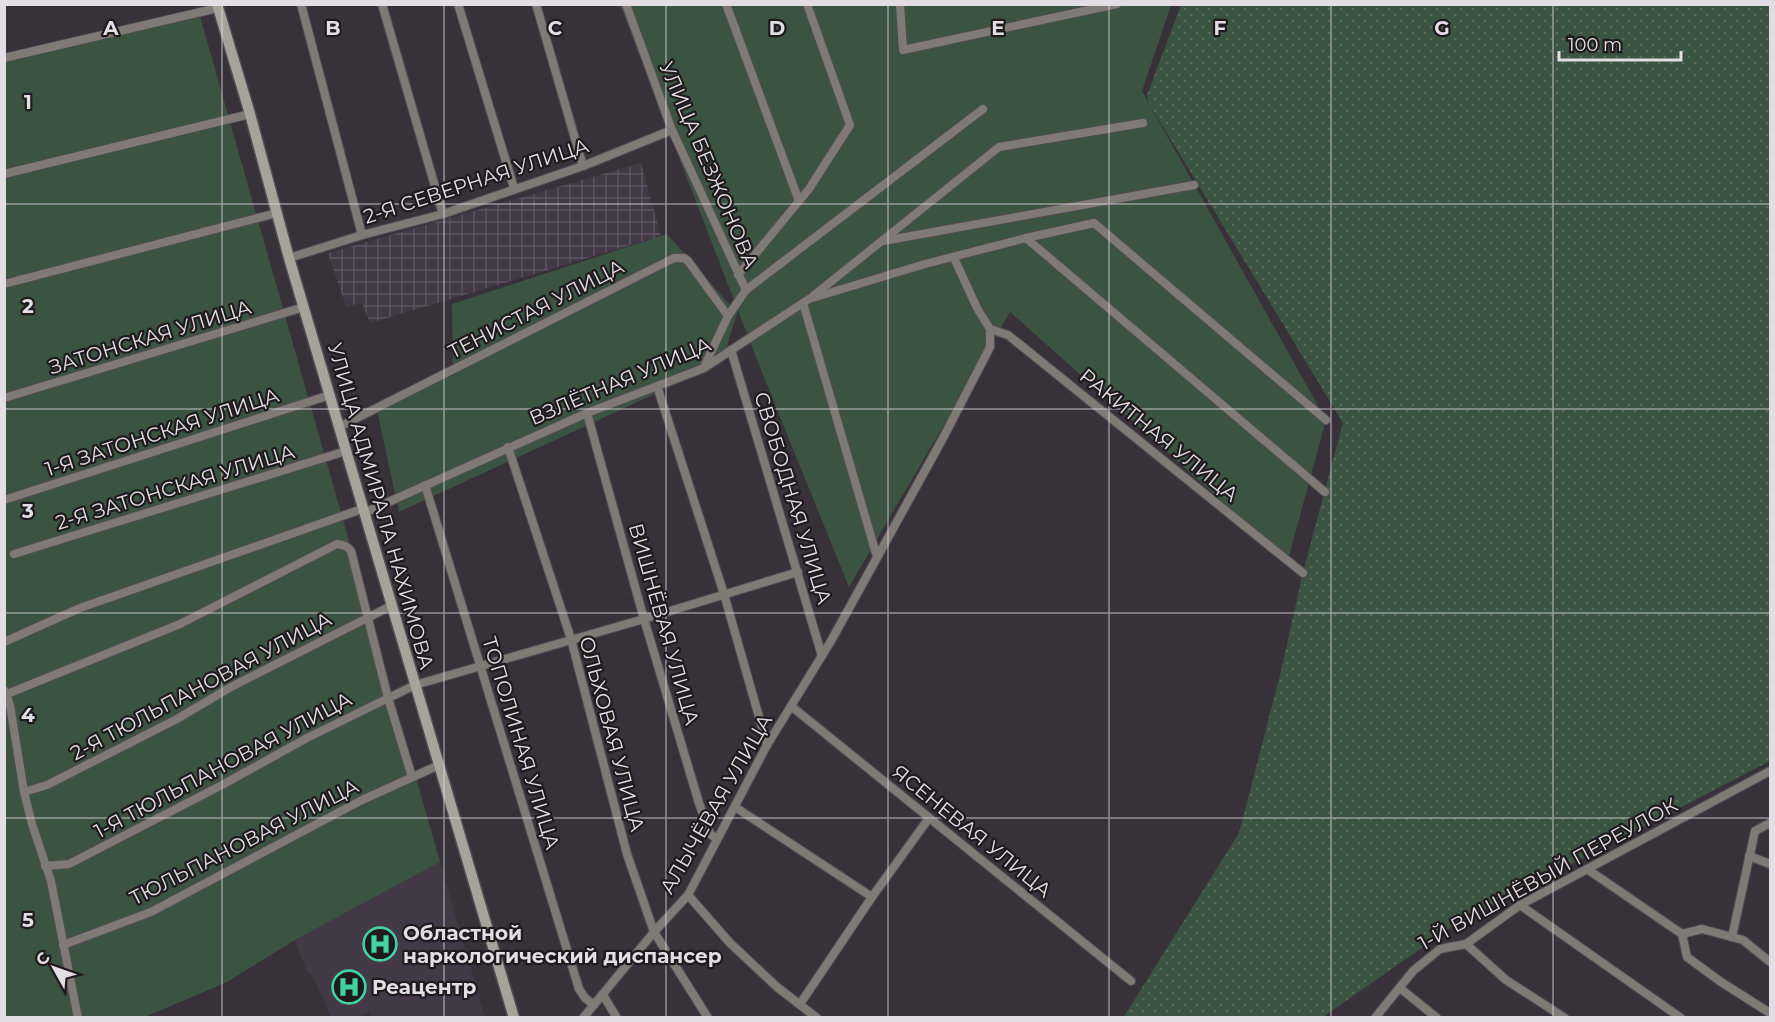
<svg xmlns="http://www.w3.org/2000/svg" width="1775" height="1022" font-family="Montserrat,sans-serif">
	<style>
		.built { fill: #433846 }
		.industrial { fill: url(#industrial-grid) }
		.grass { fill: url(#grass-dots) }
		.garden { fill: #3b5341 }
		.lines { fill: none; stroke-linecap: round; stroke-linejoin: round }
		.street-casing { stroke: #534d55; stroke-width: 10 }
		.secondary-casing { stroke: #534d55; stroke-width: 13 }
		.street { stroke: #7f7a76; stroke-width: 8 }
		.secondary { stroke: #a8a29b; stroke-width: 10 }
		.grid { fill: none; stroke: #e2dee3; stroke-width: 1.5; stroke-opacity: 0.55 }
		.labels { text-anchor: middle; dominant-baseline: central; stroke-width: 4.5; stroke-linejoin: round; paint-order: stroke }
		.street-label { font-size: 20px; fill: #e2dee3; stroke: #1e1a1e }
		.poi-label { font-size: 20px; font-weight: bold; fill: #e2dee3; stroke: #1e1a1e; text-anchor: start }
		.grid-label { font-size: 20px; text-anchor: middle; font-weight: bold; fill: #e2dee3; stroke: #1e1a1e; stroke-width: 4.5; stroke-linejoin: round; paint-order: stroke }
	</style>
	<defs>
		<pattern id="industrial-grid" width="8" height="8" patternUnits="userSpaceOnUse" patternTransform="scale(1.5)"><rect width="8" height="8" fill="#433846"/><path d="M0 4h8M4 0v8" fill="none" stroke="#5e5461"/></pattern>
		<pattern id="grass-dots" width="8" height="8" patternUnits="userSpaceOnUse" patternTransform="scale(1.5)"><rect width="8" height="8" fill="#3b5341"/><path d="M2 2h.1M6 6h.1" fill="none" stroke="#576b5c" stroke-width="1.8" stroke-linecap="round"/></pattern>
	</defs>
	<rect width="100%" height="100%" fill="#38313a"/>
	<!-- built -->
	<path class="built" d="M440 862 485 1017 372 1018 370 1012 356 1017H331L313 977 307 972 295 940Z"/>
	<!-- industrial -->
	<path class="industrial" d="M641 163 661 236 370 323 362 303 346 306 328 253Z"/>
	<!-- grass -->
	<path class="grass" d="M1181 5H1770V761L1456 924 1323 1017 1123 1018 1239 833 1281 671 1303 572 1343 423 1148 102 1147 95Z"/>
	<!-- garden -->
	<g class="garden">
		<path d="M620 5H1171L1142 91 1326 420 1288 560 1010 312 849 587 761 370Z"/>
		<path d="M200 16 440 862 295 940 227 982 145 1017H5L4 61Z"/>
		<path d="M667 234 737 313 722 363 399 512 377 411 453 375 452 304Z"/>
	</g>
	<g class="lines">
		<defs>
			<g id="street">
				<path d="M301 4 362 235"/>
				<path d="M382 4 443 214"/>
				<path d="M458 4 514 188"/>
				<path d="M536 4 583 166"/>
				<path d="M626 4 672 130 746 290 728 316 704 367"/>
				<path d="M726 4 799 201"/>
				<path d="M900 4 903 50 1117 4"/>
				<path d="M4 58 218 8"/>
				<path d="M4 174 250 114"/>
				<path d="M1026 238 1325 492"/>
				<path d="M883 241 1194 185"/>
				<path d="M289 258 362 235 443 214 583 166 672 130"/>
				<path d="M738 275 809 189 850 125 807 4"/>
				<path d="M4 284 277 213"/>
				<path d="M746 290 983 109"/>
				<path d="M813 296 999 147 1143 123"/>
				<path d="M803 303 877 557"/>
				<path d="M990 329 1008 335 1303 573"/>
				<path d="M731 350 822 656"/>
				<path d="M657 386 724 594 767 745"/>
				<path d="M4 398 304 307"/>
				<path d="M587 413 644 619 699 803 710 834 717 839"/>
				<path d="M339 427 674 258H684L688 261 728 316"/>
				<path d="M508 447 571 639 627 854 654 932 708 1018"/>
				<path d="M425 485 579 989 585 998 594 1005"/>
				<path d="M4 500 330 395"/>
				<path d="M364 513 587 413 704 368 809 299 925 264 1026 238 1094 223 1326 420"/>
				<path d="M14 554 346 451"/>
				<path d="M4 642 80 608 362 509"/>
				<path d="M5 691 10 705 24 792 32 824 51 881 78 1018"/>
				<path d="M7 694 180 624 337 544C344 545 347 546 351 551L388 698 412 777"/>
				<path d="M791 706 1131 981"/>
				<path d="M24 792 47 785 177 719 231 687 391 606"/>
				<path d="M735 807 872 897"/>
				<path d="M1749 856 1770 864"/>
				<path d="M45 866 69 864 222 785 307 738 415 685 644 619 798 572"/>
				<path d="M1587 869 1682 934 1687 957 1721 982 1770 1013"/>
				<path d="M688 895 730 943 777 987 817 1018"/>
				<path d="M1520 905 1681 1018"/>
				<path d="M1682 934 1702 929 1743 940 1770 962"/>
				<path d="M1732 937 1755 831 1770 823"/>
				<path d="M1466 944 1506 980 1565 1018"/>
				<path d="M63 945 151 912 360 801 439 765"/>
				<path d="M1400 988 1437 1018"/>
				<path d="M603 995 617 1018"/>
				<path d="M800 1004 872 897 929 818"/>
				<path d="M583 1018 654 932 688 895 767 745 831 641 943 438 990 347V329L977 308 954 258"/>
				<path d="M1375 1018 1413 971 1440 949 1466 944 1520 905 1770 771"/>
			</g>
			<path id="secondary" d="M217 4 250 114 289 258 514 1018"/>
		</defs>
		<!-- street casing -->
		<use href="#street" class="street-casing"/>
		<!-- secondary casing -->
		<use href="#secondary" class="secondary-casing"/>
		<!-- street -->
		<use href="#street" class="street"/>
		<!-- secondary -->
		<use href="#secondary" class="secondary"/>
	</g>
	<!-- grid -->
	<path class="grid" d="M222 4V1018M444 4V1018M666 4V1018M888 4V1018M1109 4V1018M1331 4V1018M1553 4V1018M4 204H1770M4 409H1770M4 613H1770M4 818H1770"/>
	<!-- icons -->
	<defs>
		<symbol id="hospital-ring" viewBox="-11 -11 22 22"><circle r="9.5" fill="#1e1a1e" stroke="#41d4a1" stroke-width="1.5"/><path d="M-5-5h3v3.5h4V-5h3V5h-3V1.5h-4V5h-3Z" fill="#41d4a1"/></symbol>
	</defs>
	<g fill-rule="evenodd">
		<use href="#hospital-ring" x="361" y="925" width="38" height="38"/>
		<use href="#hospital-ring" x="330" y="968" width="38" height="38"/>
	</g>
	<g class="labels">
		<!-- street labels -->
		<g class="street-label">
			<text transform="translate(709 165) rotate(67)">УЛИЦА БЕЗЖОНОВА</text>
			<text transform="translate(476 181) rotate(-18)">2-Я СЕВЕРНАЯ УЛИЦА</text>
			<text transform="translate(536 309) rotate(-27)">ТЕНИСТАЯ УЛИЦА</text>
			<text transform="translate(150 337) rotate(-17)">ЗАТОНСКАЯ УЛИЦА</text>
			<text transform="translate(620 381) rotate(-23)">ВЗЛЁТНАЯ УЛИЦА</text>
			<text transform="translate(162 432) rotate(-18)">1-Я ЗАТОНСКАЯ УЛИЦА</text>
			<text transform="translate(1159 435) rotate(39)">РАКИТНАЯ УЛИЦА</text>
			<text transform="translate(175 487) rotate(-17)">2-Я ЗАТОНСКАЯ УЛИЦА</text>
			<text transform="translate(793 498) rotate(73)">СВОБОДНАЯ УЛИЦА</text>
			<text transform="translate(381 506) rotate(74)">УЛИЦА АДМИРАЛА НАХИМОВА</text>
			<text transform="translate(664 624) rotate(74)">ВИШНЁВАЯ УЛИЦА</text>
			<text transform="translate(201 686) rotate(-28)">2-Я ТЮЛЬПАНОВАЯ УЛИЦА</text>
			<text transform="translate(612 734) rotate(75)">ОЛЬХОВАЯ УЛИЦА</text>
			<text transform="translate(521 743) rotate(73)">ТОПОЛИНАЯ УЛИЦА</text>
			<text transform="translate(223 765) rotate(-28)">1-Я ТЮЛЬПАНОВАЯ УЛИЦА</text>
			<text transform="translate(716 804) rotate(-60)">АЛЫЧЁВАЯ УЛИЦА</text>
			<text transform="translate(972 831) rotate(39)">ЯСЕНЕВАЯ УЛИЦА</text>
			<text transform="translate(244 842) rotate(-27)">ТЮЛЬПАНОВАЯ УЛИЦА</text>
			<text transform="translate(1548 874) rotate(-29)">1-Й ВИШНЁВЫЙ ПЕРЕУЛОК</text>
		</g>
		<!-- poi labels -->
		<g class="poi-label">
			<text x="403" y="933">Областной<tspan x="403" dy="23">наркологический диспансер</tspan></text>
			<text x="372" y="987">Реацентр</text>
		</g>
	</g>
	<g class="grid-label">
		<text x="111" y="35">A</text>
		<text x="333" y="35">B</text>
		<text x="555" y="35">C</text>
		<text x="777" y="35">D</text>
		<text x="998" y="35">E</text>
		<text x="1220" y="35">F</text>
		<text x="1442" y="35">G</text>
		<text x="28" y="109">1</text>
		<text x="28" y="313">2</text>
		<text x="28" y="518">3</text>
		<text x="28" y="722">4</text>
		<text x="28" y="927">5</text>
	</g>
	<!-- border -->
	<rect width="1775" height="1022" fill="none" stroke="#e2dee3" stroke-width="12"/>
	<!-- north arrow -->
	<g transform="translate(54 968) rotate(310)" stroke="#1e1a1e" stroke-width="4.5" paint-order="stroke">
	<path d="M0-4.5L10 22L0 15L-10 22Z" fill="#e2dee3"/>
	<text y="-9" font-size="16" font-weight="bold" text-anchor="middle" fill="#e2dee3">С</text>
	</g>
	<!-- scale -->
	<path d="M1559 51v9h122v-9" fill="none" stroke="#e2dee3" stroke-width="3"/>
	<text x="1568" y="51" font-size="18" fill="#e2dee3" stroke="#1e1a1e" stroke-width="4.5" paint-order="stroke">100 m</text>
</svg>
